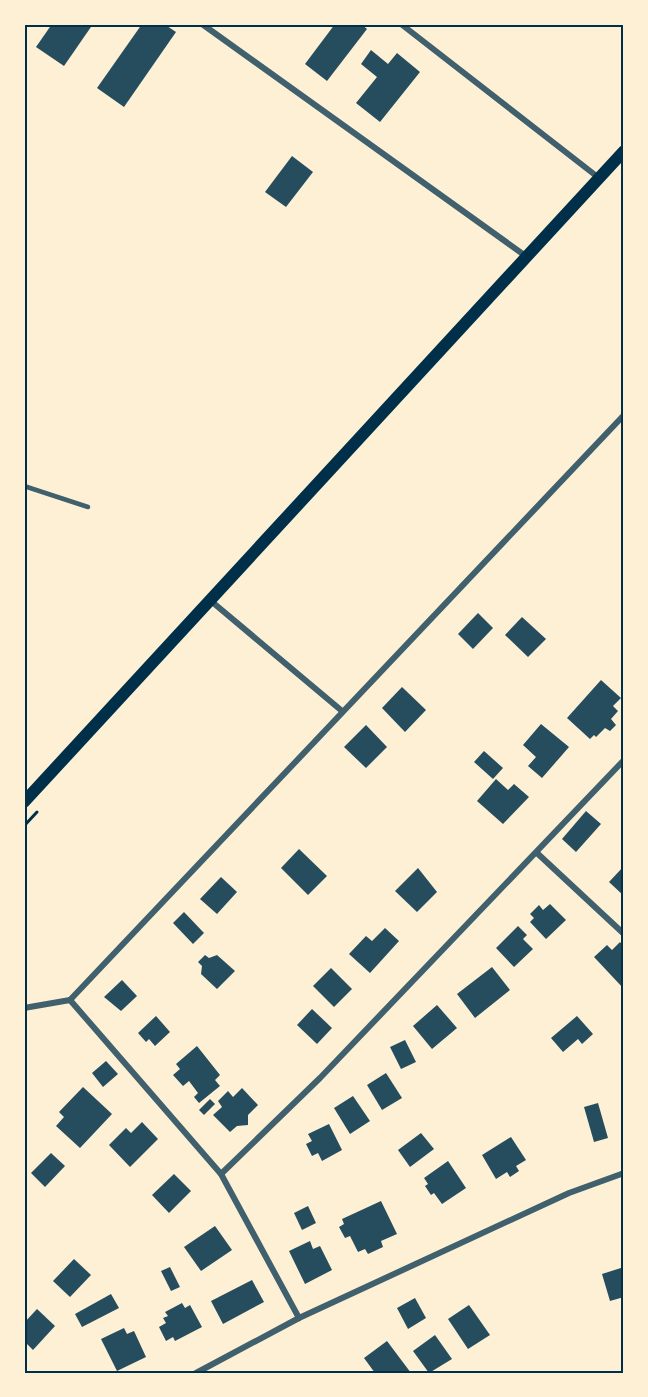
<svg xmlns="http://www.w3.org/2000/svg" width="648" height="1397" font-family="'IBM Plex Sans',sans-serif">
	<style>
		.building { fill: #264d5e }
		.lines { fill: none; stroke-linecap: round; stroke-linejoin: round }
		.path { stroke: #003049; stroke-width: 3 }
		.service { stroke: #3f606c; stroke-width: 4.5 }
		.minor { stroke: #3f606c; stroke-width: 6 }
		.secondary { stroke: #003049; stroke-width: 12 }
		.neatline { fill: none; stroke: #003049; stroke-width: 2 }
	</style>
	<rect width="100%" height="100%" fill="#fdf0d5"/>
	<!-- building -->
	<g class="building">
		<path d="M52 24H93L64 66 36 47Z"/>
		<path d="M142 24H164L176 32 124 107 97 88Z"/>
		<path d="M335 24H361L367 29 327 81 305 64Z"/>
		<path d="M371 50 388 64 397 53 420 72 380 122 356 103 377 77 361 64Z"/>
		<path d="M292 156 313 172 286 207 265 192Z"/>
		<path d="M478 613 493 628 473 649 458 634Z"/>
		<path d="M522 617 546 639 528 657 505 635Z"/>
		<path d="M601 680 621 698 613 706 618 711 611 719 616 725 610 731 605 728 596 737 594 735 590 739 567 718Z"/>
		<path d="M402 687 426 710 405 732 382 708Z"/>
		<path d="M541 724 569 747 542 778 528 766 536 757 523 745Z"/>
		<path d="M366 725 387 747 366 768 344 747Z"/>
		<path d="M484 751 503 768 493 779 474 762Z"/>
		<path d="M496 779 508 790 514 784 529 797 503 824 477 801Z"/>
		<path d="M586 811 601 824 576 852 562 839Z"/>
		<path d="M299 849 327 876 308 895 281 868Z"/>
		<path d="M624 866V896L609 882Z"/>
		<path d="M418 868 437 892 417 912 395 891Z"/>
		<path d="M221 877 237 892 217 914 200 899Z"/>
		<path d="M550 904 566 920 546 939 530 922 534 918 530 914 539 905 543 910Z"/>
		<path d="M184 912 204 933 193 944 173 923Z"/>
		<path d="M518 926 527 935 523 939 533 949 514 967 496 948Z"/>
		<path d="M385 928 399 941 370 973 349 954 366 936 372 941Z"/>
		<path d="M620 942 624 947V989L594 957 607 945 612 950Z"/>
		<path d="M205 955 209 958 217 955 235 971 217 989 201 974 202 966 198 962Z"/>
		<path d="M492 967 510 990 475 1018 457 994Z"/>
		<path d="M331 968 352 989 334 1007 313 986Z"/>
		<path d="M122 980 137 996 121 1011 104 997Z"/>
		<path d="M437 1005 457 1028 432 1049 413 1026Z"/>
		<path d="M312 1009 332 1028 317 1044 297 1025Z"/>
		<path d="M156 1016 170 1032 155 1046 149 1039 146 1042 138 1033Z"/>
		<path d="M577 1016 593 1034 582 1044 578 1039 563 1052 551 1038Z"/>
		<path d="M405 1040 416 1062 401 1069 390 1047Z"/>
		<path d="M197 1046 220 1075 215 1080 220 1086 199 1103 194 1097 198 1093 189 1081 183 1086 173 1075 180 1069 176 1064Z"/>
		<path d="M106 1061 118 1074 103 1087 92 1073Z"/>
		<path d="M386 1073 402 1098 382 1110 367 1085Z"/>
		<path d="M83 1087 112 1114 80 1148 56 1126 64 1117 59 1112Z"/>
		<path d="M242 1088 258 1105 248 1115V1125L237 1126 230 1132 213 1115 222 1107 218 1101 228 1091 233 1097Z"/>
		<path d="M353 1096 370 1121 350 1134 334 1108Z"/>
		<path d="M210 1099 215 1104 204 1115 199 1110Z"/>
		<path d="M598 1103 608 1138 594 1142 584 1107Z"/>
		<path d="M142 1122 158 1139 130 1167 109 1145 126 1128 131 1133Z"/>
		<path d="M329 1124 342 1150 322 1161 318 1153 312 1156 306 1144 312 1141 308 1134Z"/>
		<path d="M421 1133 434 1149 410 1167 398 1150Z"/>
		<path d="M511 1137 526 1160 516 1166 519 1171 510 1177 507 1172 496 1179 482 1155Z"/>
		<path d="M51 1153 65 1166 45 1187 31 1173Z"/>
		<path d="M448 1161 466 1188 442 1204 434 1193 431 1195 425 1186 428 1184 424 1178Z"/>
		<path d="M174 1174 191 1191 169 1213 152 1195Z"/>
		<path d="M381 1201 397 1234 381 1241 383 1247 368 1254 365 1249 358 1252 350 1236 345 1238 339 1227 344 1224 342 1219Z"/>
		<path d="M308 1206 316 1223 302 1230 294 1213Z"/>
		<path d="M215 1226 232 1250 201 1271 184 1247Z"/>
		<path d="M310 1241 313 1249 320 1246 332 1270 305 1284 289 1251Z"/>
		<path d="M74 1259 91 1275 70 1297 53 1281Z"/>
		<path d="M170 1267 180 1287 171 1291 161 1271Z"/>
		<path d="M624 1267V1297L610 1301 602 1274Z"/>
		<path d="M252 1280 264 1302 223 1324 211 1301Z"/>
		<path d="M111 1294 119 1308 82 1327 75 1314Z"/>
		<path d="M415 1298 426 1318 408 1329 397 1308Z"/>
		<path d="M182 1303 185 1308 190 1305 202 1327 175 1341 173 1337 166 1341 159 1327 166 1323 163 1318 168 1316 165 1312Z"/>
		<path d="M469 1305 490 1335 468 1349 448 1319Z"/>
		<path d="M37 1309 55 1326 33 1350 24 1341V1323Z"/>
		<path d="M124 1328 127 1334 134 1331 146 1357 117 1371 101 1339Z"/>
		<path d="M435 1335 452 1359 429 1373 413 1351Z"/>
		<path d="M387 1341 411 1373H375L364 1358Z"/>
	</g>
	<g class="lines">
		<!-- path -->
		<path class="path" d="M24 826 37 812"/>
		<!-- service -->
		<path class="service" d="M24 486 88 507"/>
		<!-- minor -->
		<g class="minor">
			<path d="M202 24 527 257"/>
			<path d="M401 24 599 178"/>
			<path d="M211 601 342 711"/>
			<path d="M537 853 624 934"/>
			<path d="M70 1000 624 415"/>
			<path d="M24 1008 70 1000 221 1174 299 1318"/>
			<path d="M221 1174 320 1078 624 760"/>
			<path d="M196 1373 299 1318 569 1193 624 1173"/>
		</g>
		<!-- secondary -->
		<path class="secondary" d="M24 802 624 151"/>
	</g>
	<!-- border -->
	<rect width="648" height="1397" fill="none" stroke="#fdf0d5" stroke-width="51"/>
	<rect x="26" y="26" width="596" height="1346" class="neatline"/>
</svg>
